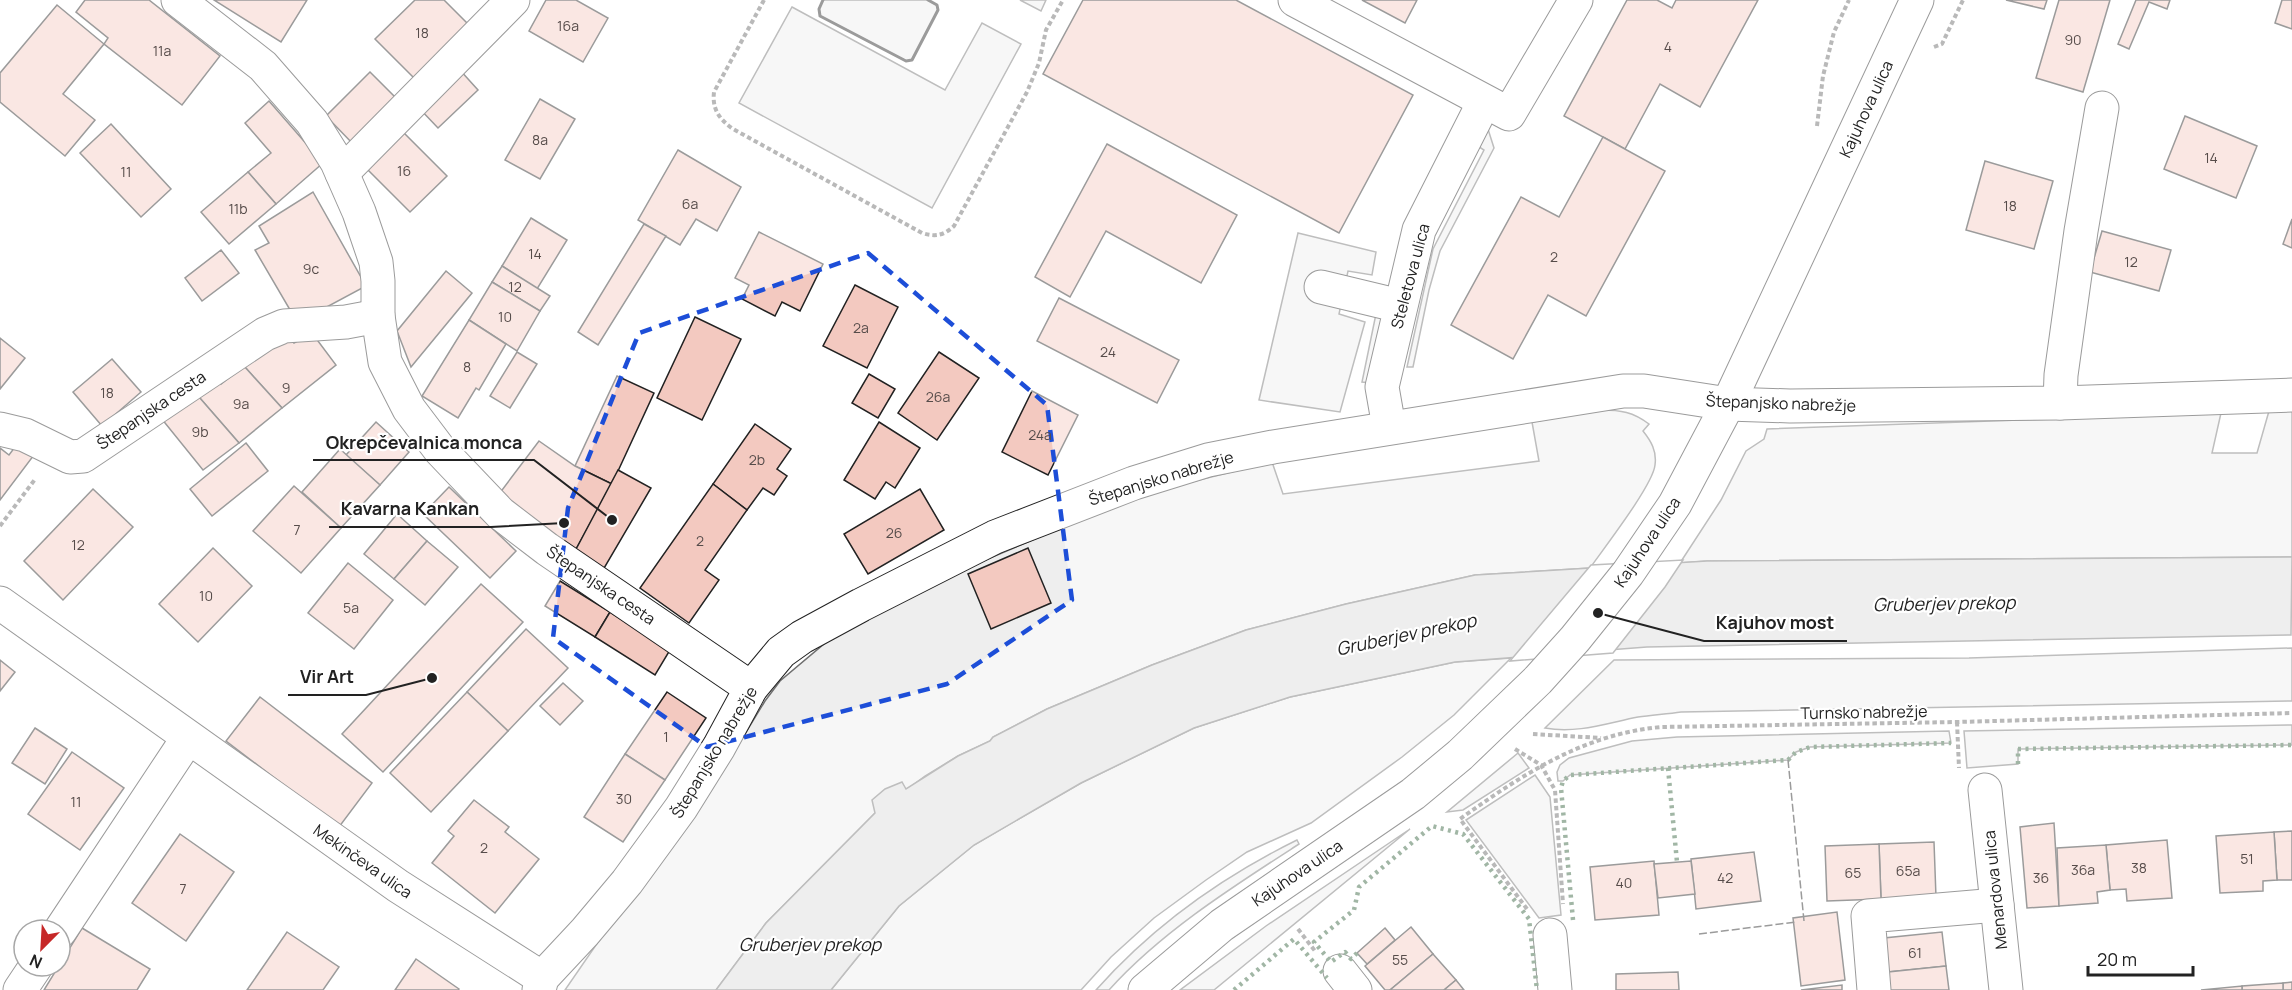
<svg xmlns="http://www.w3.org/2000/svg" width="2292" height="990" font-family="Manrope,sans-serif">
	<style>
		.green { fill: #eee; stroke: #6f6f6f; stroke-width: 1.5 }
		.parking { fill: #ededed; stroke: #6f6f6f; stroke-width: 1.5 }
		.water { fill: #d9d9d9; stroke: #6f6f6f; stroke-width: 1.5 }
		.pier { fill: #fff; stroke: #6f6f6f; stroke-width: 1.5 }
		.building { fill: #f3c9c0; stroke: #222; stroke-width: 1.5 }
		.lines { fill: none; stroke-linecap: round; stroke-linejoin: round }
		.minor-casing { stroke: #222; stroke-width: 35 }
		.major-casing { stroke: #222; stroke-width: 35 }
		.path { stroke: #646464; stroke-width: 4; stroke-dasharray: 4.5 3; stroke-linecap: butt }
		.minor { stroke: #fff; stroke-width: 33 }
		.major { stroke: #fff; stroke-width: 33 }
		.hedge { stroke: #2f5e38; stroke-width: 4.5; stroke-dasharray: 3 4.5; stroke-linecap: butt }
		.fence { stroke: #222; stroke-width: 1.5; stroke-dasharray: 8 3; stroke-linecap: butt }
		.wall { stroke: #222; stroke-width: 3 }
		.marked { fill: none; stroke: #1d4ed8; stroke-width: 4.5; stroke-dasharray: 12 8; stroke-linejoin: round }
		.labels { text-anchor: middle; dominant-baseline: central; stroke-width: 4.5; stroke-linejoin: round; paint-order: stroke }
		.number-label { font-size: 14px; fill: #564c4a }
		.street-label { font-size: 16px; fill: #222; stroke: #fff }
		.water-label { font-size: 18px; font-style: italic; fill: #222; stroke: #fff }
		.leader { fill: none; stroke: #222; stroke-width: 2 }
		.callout-dot { fill: #222; stroke: #fff; stroke-width: 2 }
		.callout-label { font-size: 18px; text-anchor: middle; font-weight: bold; fill: #222; stroke: #fff; stroke-width: 4.5; stroke-linejoin: round; paint-order: stroke }
	</style>
	<rect width="100%" height="100%" fill="#fff"/>
	<!-- green -->
	<g class="green">
		<path d="M823 0H928L937 5 938 10 912 60 906 61 820 16 819 9Z"/>
		<path d="M1020 0H1046L1041 11Z"/>
		<path d="M792 7 945 90 982 23 1021 44 932 208 739 103Z"/>
		<path d="M1487 126 1494 148 1440 251 1429 290 1413 367H1407L1433 249 1484 150 1473 143Z"/>
		<path d="M1377 309 1384 322 1371 383 1362 382Z"/>
		<path d="M1601 410C1621 410 1633 412 1649 424L1643 431C1651 441 1657 451 1655 465 1653 485 1604 548 1590 568L1475 575 1346 604 1246 630 1152 665 1047 709 993 737 990 741 958 756 925 776 875 813 766 923 716 990H565L616 916 700 808 765 701 780 681 830 639 964 569 1108 508 1191 482 1272 462 1283 494 1539 461 1532 422Z"/>
		<path d="M2292 410V557L1707 561 1680 563 1721 500 1746 451 1764 439 1767 429 2221 413 2212 453H2257L2269 411Z"/>
		<path d="M2292 648V701L1681 712C1667 714 1652 715 1638 717 1607 723 1577 734 1545 728L1614 660 1969 658Z"/>
		<path d="M1511 658 1454 715 1402 757 1311 823 1247 852 1206 880 1154 918 1111 957 1081 990H831L899 906 974 845 1081 783 1194 728 1290 697 1455 662Z"/>
		<path d="M2292 725V745L2018 749V764L1967 768 1964 731Z"/>
		<path d="M1949 731 1951 743 1810 747 1796 752 1788 760 1570 775 1563 781H1558L1557 772 1560 765 1569 758 1632 741 1677 737Z"/>
		<path d="M1518 753 1529 768 1463 810 1447 812Z"/>
		<path d="M1535 775 1550 797 1561 915 1539 918 1466 820Z"/>
		<path d="M1410 829 1214 990H1180L1266 926Z"/>
		<path d="M1297 840 1299 844C1234 886 1161 932 1109 990H1096C1152 927 1222 877 1297 840Z"/>
	</g>
	<!-- parking -->
	<path class="parking" d="M1298 233 1376 252 1372 275 1348 271 1339 314 1365 322 1340 412 1259 400Z"/>
	<!-- water -->
	<path class="water" d="M2292 557 2291 635 1647 647 1455 662 1290 697 1194 728 1081 783 974 845 899 906 831 990H716L766 923 875 813 872 800 885 789 902 782 906 789 958 756 990 741 993 737 1047 709 1152 665 1246 630 1346 604 1475 575 1707 561Z"/>
	<!-- pier -->
	<path class="pier" d="M1683 560 1665 587 1613 653 1510 661 1591 565Z"/>
	<!-- building -->
	<g class="building">
		<path d="M85 0H149L220 56 182 105 104 44 108 38 76 12Z"/>
		<path d="M214 0H307L281 42Z"/>
		<path d="M415 0H444L469 25 415 79 375 39Z"/>
		<path d="M546 0H576L608 18 583 62 529 31Z"/>
		<path d="M1083 0H1236L1413 95 1339 233 1043 74Z"/>
		<path d="M1362 0H1417L1405 23Z"/>
		<path d="M1627 0H1657L1672 8 1676 0H1758L1700 107 1660 84 1625 149 1564 116Z"/>
		<path d="M2006 0H2047L2044 9Z"/>
		<path d="M2059 0H2110L2083 92 2036 78Z"/>
		<path d="M2136 0H2170L2167 9 2149 2 2129 49 2118 44Z"/>
		<path d="M2282 0H2292V29L2275 23Z"/>
		<path d="M57 5 104 44 63 94 95 120 65 156 0 102V73Z"/>
		<path d="M459 69 478 90 438 128 419 108Z"/>
		<path d="M370 72 399 101 354 145 326 116Z"/>
		<path d="M540 99 575 119 540 179 505 160Z"/>
		<path d="M269 101 323 163 276 204 248 172 271 153 245 123Z"/>
		<path d="M2185 116 2257 146 2236 198 2164 169Z"/>
		<path d="M111 124 171 189 141 217 80 153Z"/>
		<path d="M399 128 447 176 410 212 362 164Z"/>
		<path d="M1603 137 1665 171 1586 316 1548 295 1513 359 1451 325 1521 197 1559 217Z"/>
		<path d="M1107 144 1237 215 1201 283 1106 231 1070 297 1035 277Z"/>
		<path d="M678 150 741 187 717 231 696 219 680 245 638 220Z"/>
		<path d="M1985 161 2053 181 2034 249 1966 230Z"/>
		<path d="M248 172 276 204 229 244 201 212Z"/>
		<path d="M313 192 366 286 310 316 293 315 255 250 269 243 259 226Z"/>
		<path d="M531 218 567 240 537 289 502 266Z"/>
		<path d="M2292 219V248L2283 244Z"/>
		<path d="M644 224 666 236 598 345 578 332Z"/>
		<path d="M2102 231 2171 250 2159 291 2090 272Z"/>
		<path d="M759 232 823 264 800 311 782 302 775 316 742 299 749 285 735 278Z"/>
		<path d="M221 250 239 273 202 301 185 278Z"/>
		<path d="M502 266 550 296 540 311 492 282Z"/>
		<path d="M446 271 472 293 411 367 397 331Z"/>
		<path d="M492 282 540 311 517 351 469 320Z"/>
		<path d="M855 285 898 307 867 368 823 346Z"/>
		<path d="M1059 298 1179 360 1157 403 1037 341Z"/>
		<path d="M695 317 741 339 702 420 657 398Z"/>
		<path d="M469 320 506 344 479 390 476 388 458 418 422 396Z"/>
		<path d="M312 333 336 365 282 408 244 366 285 334 294 343Z"/>
		<path d="M0 338 25 358 0 389Z"/>
		<path d="M517 352 537 364 510 408 490 396Z"/>
		<path d="M939 352 979 378 937 440 898 413Z"/>
		<path d="M112 359 141 392 102 426 73 392Z"/>
		<path d="M244 366 282 408 239 443 199 397 219 380 221 384Z"/>
		<path d="M869 374 895 389 878 418 852 403Z"/>
		<path d="M617 376 654 393 612 484 575 466Z"/>
		<path d="M1032 391 1078 415 1048 475 1002 452Z"/>
		<path d="M199 397 239 443 203 470 161 418Z"/>
		<path d="M376 422 409 452 380 485 346 455Z"/>
		<path d="M879 422 920 448 895 488 886 482 875 499 844 480Z"/>
		<path d="M755 424 791 449 777 469 787 476 774 495 763 488 747 510 713 484Z"/>
		<path d="M539 441 575 466 612 484 574 553 499 494Z"/>
		<path d="M18 443 34 455 0 500V448L9 455Z"/>
		<path d="M246 443 268 471 212 516 190 489Z"/>
		<path d="M340 449 380 485 341 528 302 492Z"/>
		<path d="M618 470 651 488 603 570 574 553Z"/>
		<path d="M713 484 747 510 705 570 719 580 689 623 640 588Z"/>
		<path d="M294 486 341 528 301 573 253 531Z"/>
		<path d="M449 487 516 551 490 578 423 514Z"/>
		<path d="M93 489 133 527 63 600 24 561Z"/>
		<path d="M920 489 944 530 868 574 844 534Z"/>
		<path d="M397 514 427 541 394 579 364 554Z"/>
		<path d="M427 541 458 567 425 605 394 579Z"/>
		<path d="M213 548 252 586 198 642 159 604Z"/>
		<path d="M1028 548 1051 603 991 629 968 574Z"/>
		<path d="M348 563 393 600 354 649 308 613Z"/>
		<path d="M560 581 610 612 595 637 545 606Z"/>
		<path d="M481 584 523 622 383 772 342 734Z"/>
		<path d="M610 612 670 650 655 675 595 637Z"/>
		<path d="M526 629 568 668 508 731 467 692Z"/>
		<path d="M0 660 15 672 0 691Z"/>
		<path d="M563 683 583 701 560 725 540 706Z"/>
		<path d="M467 692 508 731 431 812 390 773Z"/>
		<path d="M667 692 706 718 665 780 625 754Z"/>
		<path d="M260 697 372 783 339 827 226 741Z"/>
		<path d="M35 728 67 749 45 784 12 763Z"/>
		<path d="M72 752 124 788 80 850 28 814Z"/>
		<path d="M625 754 665 780 623 842 584 817Z"/>
		<path d="M474 800 509 827 505 832 539 859 495 913 432 863 454 836 448 831Z"/>
		<path d="M2054 823 2059 906 2027 908 2020 827Z"/>
		<path d="M2292 831V880H2277L2274 832Z"/>
		<path d="M2274 832 2277 880 2263 881V891L2220 893 2216 836Z"/>
		<path d="M180 834 234 872 186 941 132 903Z"/>
		<path d="M2167 840 2172 898 2127 901 2126 889 2110 890 2106 845Z"/>
		<path d="M1934 842 1936 897 1881 899 1879 844Z"/>
		<path d="M1879 844 1881 899 1827 901 1825 846Z"/>
		<path d="M2106 845 2110 890 2097 892 2098 903 2059 906 2057 848Z"/>
		<path d="M1754 852 1761 901 1696 909 1691 859Z"/>
		<path d="M1654 861 1659 915 1595 920 1590 867Z"/>
		<path d="M1691 861 1695 894 1658 898 1654 864Z"/>
		<path d="M1837 912 1845 980 1801 986 1793 918Z"/>
		<path d="M1411 927 1433 954 1390 990H1385L1365 966Z"/>
		<path d="M82 928 150 969 137 990H44Z"/>
		<path d="M1385 928 1395 940 1367 964 1357 953Z"/>
		<path d="M287 932 339 967 323 990H247Z"/>
		<path d="M1942 932 1946 966 1888 972 1884 938Z"/>
		<path d="M1433 954 1456 980 1444 990H1390Z"/>
		<path d="M416 959 459 989 458 990H395Z"/>
		<path d="M1946 966 1949 990H1890L1888 972Z"/>
		<path d="M1678 972 1679 990H1616V974Z"/>
		<path d="M1456 980 1464 990H1444Z"/>
		<path d="M2292 982V990H2283V983Z"/>
		<path d="M2283 983V990H2242V986Z"/>
		<path d="M1842 985V990H1801Z"/>
		<path d="M2242 986V990H2201Z"/>
	</g>
	<g class="lines">
		<defs>
			<g id="minor">
				<path d="M178 0 263 66 312 122 337 162 359 212 376 262 378 281V316L385 362 409 409 440 450 500 513 547 549 751 688"/>
				<path d="M1295 0 1509 114 1576 0"/>
				<path d="M342 173 513 0"/>
				<path d="M1321 287 1400 306"/>
				<path d="M2060 403 2061 375 2081 231 2102 108"/>
				<path d="M1389 427 1382 387 1419 230 1484 102"/>
				<path d="M0 429 25 435 70 457 83 456 265 334 284 326 346 322 378 316"/>
				<path d="M0 603 398 886 542 978"/>
				<path d="M1985 790 2006 990"/>
				<path d="M60 931 188 738"/>
				<path d="M1550 935 1555 990"/>
				<path d="M1340 971 1355 990"/>
				<path d="M20 990 36 966"/>
				<path d="M539 990 542 978 585 932 627 882 681 808 719 747 751 688 781 652 802 637 861 605 995 537 1134 483 1208 460 1273 447 1623 391H1644L1728 404 1790 406 2060 403 2292 395"/>
				<path d="M1874 990 1868 916 1997 905"/>
			</g>
			<path id="major" d="M1145 990 1222 925 1413 794 1460 755 1538 680 1575 639 1628 573 1675 504 1728 404 1917 0"/>
		</defs>
		<!-- minor casing -->
		<use href="#minor" class="minor-casing"/>
		<!-- major casing -->
		<use href="#major" class="major-casing"/>
		<!-- path -->
		<g class="path">
			<path d="M764 0 714 92C712 109 719 119 733 129L922 233C935 237 943 236 954 226L1027 92 1039 63 1046 30 1063 0"/>
			<path d="M1934 47 1942 44 1963 0"/>
			<path d="M1817 126 1823 76 1834 32 1849 0"/>
			<path d="M0 526 36 478"/>
			<path d="M1957 722 1959 768"/>
			<path d="M1533 734 1601 738"/>
			<path d="M1515 749 1541 765 1555 790 1563 904"/>
			<path d="M1527 909 1460 819C1522 775 1583 734 1661 727L1957 722 2292 713"/>
			<path d="M1298 929 1315 951"/>
		</g>
		<!-- minor -->
		<use href="#minor" class="minor"/>
		<!-- major -->
		<use href="#major" class="major"/>
		<!-- hedge -->
		<g class="hedge">
			<path d="M2018 764V749L2292 745"/>
			<path d="M1668 768 1677 862"/>
			<path d="M1573 920 1561 788 1563 781 1570 775 1788 760 1796 752 1810 747 1951 743"/>
			<path d="M1357 953 1351 959 1345 952 1331 962 1314 942 1354 910 1359 887 1432 826 1463 834 1529 919 1537 990"/>
			<path d="M1234 990 1294 939 1327 978"/>
		</g>
		<!-- fence -->
		<g class="fence">
			<path d="M1788 760 1804 921"/>
			<path d="M1699 934 1796 922"/>
		</g>
		<!-- wall -->
		<path class="wall" d="M823 0 819 9 820 16 906 61 912 60 938 10 937 5 928 0"/>
	</g>
	<!-- marked area -->
	<path d="M0 0H2292V990H0ZM868 253 1047 405 1072 600 947 684 707 747 553 638 568 508 639 333Z" fill="#fff" fill-opacity=".55" fill-rule="evenodd"/>
	<path class="marked" d="M868 253 1047 405 1072 600 947 684 707 747 553 638 568 508 639 333Z"/>
	<g class="labels">
		<!-- number labels -->
		<g class="number-label">
			<text x="568" y="25">16a</text>
			<text x="422" y="32">18</text>
			<text x="2073" y="39">90</text>
			<text x="1668" y="46">4</text>
			<text x="162" y="50">11a</text>
			<text x="540" y="139">8a</text>
			<text x="2211" y="157">14</text>
			<text x="404" y="170">16</text>
			<text x="126" y="171">11</text>
			<text x="690" y="203">6a</text>
			<text x="2010" y="205">18</text>
			<text x="238" y="208">11b</text>
			<text x="535" y="253">14</text>
			<text x="1554" y="256">2</text>
			<text x="2131" y="261">12</text>
			<text x="311" y="268">9c</text>
			<text x="515" y="286">12</text>
			<text x="505" y="316">10</text>
			<text x="861" y="327">2a</text>
			<text x="1108" y="351">24</text>
			<text x="467" y="366">8</text>
			<text x="286" y="387">9</text>
			<text x="107" y="392">18</text>
			<text x="938" y="396">26a</text>
			<text x="241" y="403">9a</text>
			<text x="200" y="431">9b</text>
			<text x="1040" y="434">24a</text>
			<text x="757" y="459">2b</text>
			<text x="297" y="529">7</text>
			<text x="894" y="532">26</text>
			<text x="700" y="540">2</text>
			<text x="78" y="544">12</text>
			<text x="206" y="595">10</text>
			<text x="351" y="607">5a</text>
			<text x="666" y="736">1</text>
			<text x="624" y="798">30</text>
			<text x="76" y="801">11</text>
			<text x="484" y="847">2</text>
			<text x="2247" y="858">51</text>
			<text x="2139" y="867">38</text>
			<text x="2083" y="869">36a</text>
			<text x="1908" y="870">65a</text>
			<text x="1853" y="872">65</text>
			<text x="1725" y="877">42</text>
			<text x="2041" y="877">36</text>
			<text x="1624" y="882">40</text>
			<text x="183" y="888">7</text>
			<text x="1915" y="952">61</text>
			<text x="1400" y="959">55</text>
		</g>
		<!-- street labels -->
		<g class="street-label">
			<text transform="translate(1866 109) rotate(-65)">Kajuhova ulica</text>
			<text transform="translate(1410 276) rotate(-75)">Steletova ulica</text>
			<text transform="translate(1781 403) rotate(2)">Štepanjsko nabrežje</text>
			<text transform="translate(151 410) rotate(-34)">Štepanjska cesta</text>
			<text transform="translate(1161 478) rotate(-17)">Štepanjsko nabrežje</text>
			<text transform="translate(1647 542) rotate(-56)">Kajuhova ulica</text>
			<text transform="translate(601 585) rotate(34)">Štepanjska cesta</text>
			<text transform="translate(1864 712) rotate(-1)">Turnsko nabrežje</text>
			<text transform="translate(714 752) rotate(-59)">Štepanjsko nabrežje</text>
			<text transform="translate(363 861) rotate(35)">Mekinčeva ulica</text>
			<text transform="translate(1297 873) rotate(-34)">Kajuhova ulica</text>
			<text transform="translate(1995 890) rotate(-96)">Menardova ulica</text>
		</g>
		<!-- water labels -->
		<g class="water-label">
			<text transform="translate(1944 603) rotate(-1)">Gruberjev prekop</text>
			<text transform="translate(1406 634) rotate(-12)">Gruberjev prekop</text>
			<text x="810" y="944">Gruberjev prekop</text>
		</g>
	</g>
	<!-- callouts -->
	<path class="leader" d="M612 520L534 460H313M564 523L491 527H329M1598 613L1704 641H1847M432 678L366 695H288"/>
	<g class="callout-dot">
		<circle cx="612" cy="520" r="6"/>
		<circle cx="564" cy="523" r="6"/>
		<circle cx="1598" cy="613" r="6"/>
		<circle cx="432" cy="678" r="6"/>
	</g>
	<g class="callout-label">
		<text x="424" y="449">Okrepčevalnica monca</text>
		<text x="410" y="515">Kavarna Kankan</text>
		<text x="1775" y="629">Kajuhov most</text>
		<text x="327" y="683">Vir Art</text>
	</g>
	<!-- north arrow -->
	<g transform="translate(42 948) rotate(204)"><circle r="28" fill="#ffffff" stroke="#a7a7a7" stroke-width="1.5"/>
	<path d="M0-4.5L10 22L0 15L-10 22Z" fill="#c62828"/>
	<text y="-9" font-size="16" font-weight="bold" text-anchor="middle" fill="#222222">N</text>
	</g>
	<!-- scale -->
	<path d="M2088 966v9h105v-9" fill="none" stroke="#222222" stroke-width="3"/>
	<text x="2097" y="966" font-size="18" fill="#222222" stroke="#ffffff" stroke-width="4.5" paint-order="stroke">20 m</text>
</svg>
